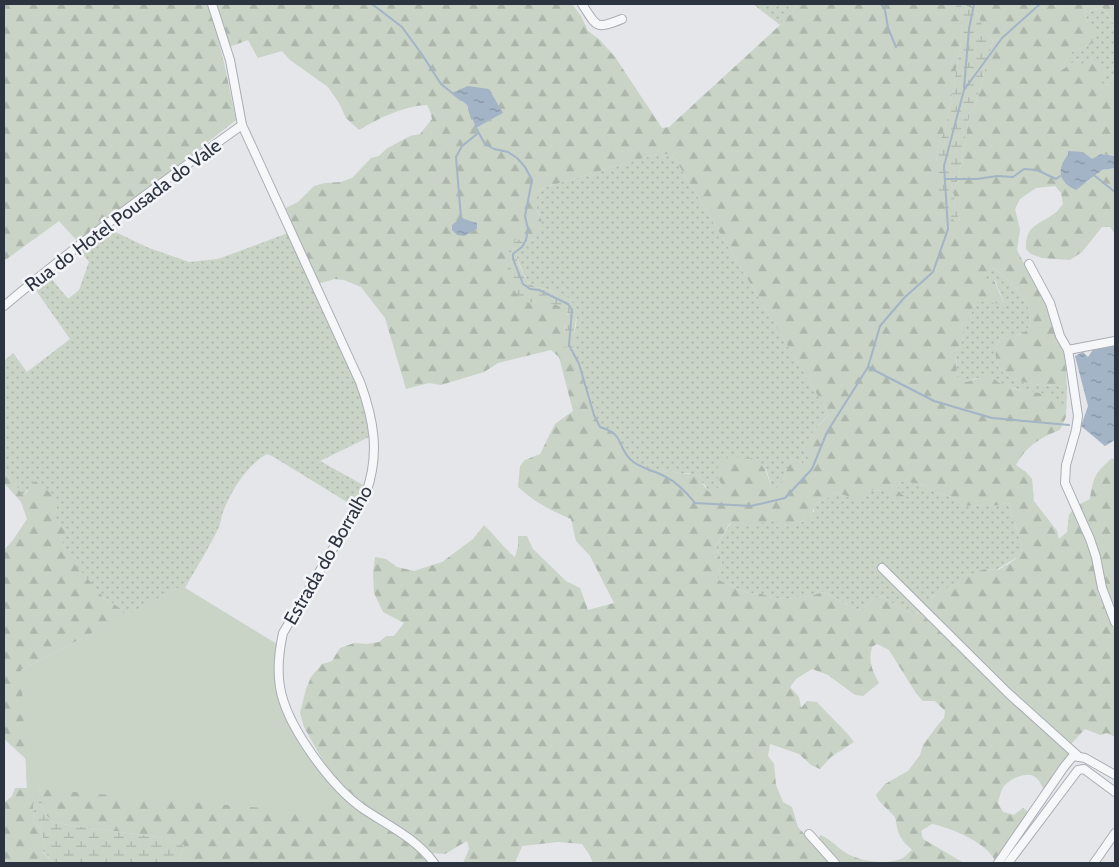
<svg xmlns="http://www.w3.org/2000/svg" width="1119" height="867" font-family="Cabin,sans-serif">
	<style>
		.grass { fill: url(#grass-dots) }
		.forest { fill: url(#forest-firs); fill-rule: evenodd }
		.wetland { fill: url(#wetland-marsh) }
		.pitch { fill: #c9d3c6 }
		.water { fill: url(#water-ripples) }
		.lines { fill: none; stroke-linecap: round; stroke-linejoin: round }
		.stream { stroke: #a3b4c6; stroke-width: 2 }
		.minor-casing { stroke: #a9adb4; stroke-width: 10 }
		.minor { stroke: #f6f7f9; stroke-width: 8 }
		.labels { text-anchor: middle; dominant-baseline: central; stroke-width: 5; stroke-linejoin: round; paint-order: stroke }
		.street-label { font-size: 19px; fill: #2d3441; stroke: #f4f5f8 }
	</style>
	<defs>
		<pattern id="grass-dots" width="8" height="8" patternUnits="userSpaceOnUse" patternTransform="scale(1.25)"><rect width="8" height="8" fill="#c9d3c6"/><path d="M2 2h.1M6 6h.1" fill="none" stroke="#adb6ab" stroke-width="1.8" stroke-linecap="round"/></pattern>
		<pattern id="forest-firs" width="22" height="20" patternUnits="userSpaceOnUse" patternTransform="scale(1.25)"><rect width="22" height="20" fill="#c9d3c6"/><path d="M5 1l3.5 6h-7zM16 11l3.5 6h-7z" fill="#adb6ab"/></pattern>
		<pattern id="wetland-marsh" width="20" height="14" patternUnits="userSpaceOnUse" patternTransform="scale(1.25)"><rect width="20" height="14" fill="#c9d3c6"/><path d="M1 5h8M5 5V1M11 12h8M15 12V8" fill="none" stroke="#adb6ab"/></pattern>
		<pattern id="water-ripples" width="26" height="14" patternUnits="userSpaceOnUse" patternTransform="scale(1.25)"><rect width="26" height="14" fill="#a3b4c6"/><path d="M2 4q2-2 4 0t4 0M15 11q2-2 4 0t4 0" fill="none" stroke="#8593a2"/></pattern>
	</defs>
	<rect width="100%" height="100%" fill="#e4e6ea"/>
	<!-- grass -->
	<g class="grass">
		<path d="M753 4H799L780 25Z"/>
		<path d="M1103 8 1113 23H1115V73L1113 75 1109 85 1102 83 1103 77 1080 66 1078 59 1059 73 1056 69 1064 64 1073 51 1090 45 1088 23 1084 12Z"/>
		<path d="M657 154H672L829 414C822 423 812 431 808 441 805 450 810 452 803 464L793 458 786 471 782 484 775 489H771C770 484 769 475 766 470 758 456 736 458 723 462L722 485 714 491 709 492 705 485 689 473 680 474 672 471 656 472 633 462 625 454 619 437 610 430 600 427C586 402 584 374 571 349L576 348C572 340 574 334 576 325 580 292 555 293 531 285L527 281 516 256 524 243 534 239 542 221 537 210V192L543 188Z"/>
		<path d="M107 228 149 248 189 262 218 259 288 233 360 392 367 413 371 436 320 461 365 486 355 507 272 456 267 454C247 465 231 491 223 512 221 517 221 522 219 527 209 548 196 568 185 588L182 586 123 617V610L104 598 70 559 60 537 68 531 53 521 57 506 27 490 24 496 4 471V361L13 353 27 372 70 339 35 289 51 278 68 299 79 290 89 262 79 249Z"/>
		<path d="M992 268C1008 277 1047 316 1023 333 1017 337 1007 336 1000 338 979 384 1037 385 1067 387L1066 417C1056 386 1013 397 992 377L976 378 967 382 957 377 956 352 964 337 961 326C969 318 974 312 975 300L1004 303 995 280H987L984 274Z"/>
		<path d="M901 482H909L924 485 929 490 952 497 962 506C977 505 994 508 1008 502L1022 546 1021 555 996 570 986 569 978 571 950 586 944 591 933 596 924 606 921 614 905 611 882 596 871 600 866 607 858 610 823 592 810 596 786 599 773 598 759 593 750 594 722 582 718 579V572L722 563 716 546 731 523C744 530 761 521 775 520L782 529 793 523 802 522 814 512V505L837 492 851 498 867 490 885 491 890 494 904 495 897 489Z"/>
	</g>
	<!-- forest -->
	<g class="forest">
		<path d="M4 4H210L225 67 236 120 79 243 59 221 4 261Z"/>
		<path d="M216 4H572L581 16 588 31 600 40 615 57 662 128 669 127 780 25 799 4H958L955 7V14L961 24 962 36 951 101 946 125 939 143 935 166 961 224 956 209 953 192 959 175 969 118 975 105 993 41C976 27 986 11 961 4H1045L1047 5 1054 4 1056 6 1057 4H1115V23H1113L1103 8 1084 12 1088 23 1096 33 1090 45 1073 51 1064 64 1056 69 1059 72 1078 59 1080 66 1086 60 1095 58 1107 72 1102 83 1109 85 1113 75 1115 73V156L1101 154 1086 183 1102 170 1115 168V234L1110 227H1102L1082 252 1070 260 1042 258 1031 254 1026 249C1025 225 1039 225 1055 213 1058 211 1060 207 1063 204L1061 193 1055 186 1036 188 1020 199 1015 209 1020 229 1017 250 1049 311 1057 339 1065 356 1067 387C1037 385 979 384 1000 338 1007 336 1018 337 1023 333 1047 316 1008 277 992 268L985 275 987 280H994L1004 304 975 301C974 312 969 318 961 326L964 337 956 352 957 377 967 382 989 374 998 382 1015 389 1051 395 1063 408 1066 417 1060 430C1041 437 1026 446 1016 465L1026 472 1032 479 1034 501 1057 531 1059 539 1067 532 1069 515 1073 509 1093 555 1098 593 1115 631V737L1107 733 1100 735 1085 729 1071 744 990 672 924 606C929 596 973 571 985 569 989 569 993 570 997 570 1005 567 1014 560 1021 555L1022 546 1008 502C998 508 975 505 962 506L952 497 929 490 924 485 909 482H901L897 489 907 499 897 498 885 491 867 490 864 496 859 500 851 498 837 492 814 505C814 523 795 522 782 529L776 526 775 520C758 522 747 532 730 523L716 546 722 563 718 572V579L722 582 750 594 759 593 773 598 786 599 810 596 823 592 858 610 866 607 871 600 882 596 905 611 921 614 1008 698 1071 754 1065 759 1044 790C1041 784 1038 777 1031 775 1022 773 1009 780 1003 787 1001 791 999 798 998 803L1003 812 1014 815 1023 808 1028 812 995 860C985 842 952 828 932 824L921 831 923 839 964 863H839L823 846 819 838 820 835C829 838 835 845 843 851 856 861 887 866 903 858 906 856 909 852 912 850 907 845 900 839 898 831 896 825 897 821 894 816 888 809 879 803 876 795L885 784 908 771 920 755 923 745 937 726 944 718 945 711 935 701H923L916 693 889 650 877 644 872 647C868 661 872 670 879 683L863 696 855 695 828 675 812 669 796 679 790 687 799 697 801 708 807 701 817 702C829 716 843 727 854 742L831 757 820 769 811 765 799 754 770 744 768 756 774 764 776 785 783 802 792 807 798 827 830 863H593L589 854 582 844 558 842 522 846 515 863H463L469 849 467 841 445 854 431 853 404 829 358 800 334 776 323 761 304 727 300 713 306 689 311 677 322 664 332 661 340 648 354 643 367 644 379 642 386 636H394L404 623 383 612 374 593 373 573 375 557 386 559 397 567 414 571 442 562 473 539 484 525C495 535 503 548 515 557L518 546V536H527L533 549 566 581 580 588 588 610 614 603 590 556 576 541 571 519C552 511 534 502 518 487L520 466 525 460 540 454 555 424 573 411 559 357 551 350 498 363 484 372 441 385 429 383 406 389 385 318 361 287 344 280 335 279 317 284 286 208 298 202 314 186 325 183 341 182 352 178 371 158 379 156 386 149 410 136 420 134 432 119 430 111 427 105C403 106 379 118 359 130L346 118 339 103 328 87 290 60 282 51 258 58 248 40 229 47ZM452 93 503 113 476 128 467 105ZM657 154H672L829 414C823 423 812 431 808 440 805 449 810 452 803 464L793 458 786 471 782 484 775 489H771C768 476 766 464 752 458 743 460 737 455 728 456L727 460 720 463 715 473 722 485 714 491 709 492 701 482 700 477 696 474H680L672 471 656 472 633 462 625 454 619 437 610 430 600 427C586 402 584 374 571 349L565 346 564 330 568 312 561 305 559 306 552 303 532 301 509 250 518 239 524 243 534 239 541 233 542 221 537 211V192L543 188Z"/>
		<path d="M1112 458 1115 460V614L1078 505 1090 499C1093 477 1095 473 1112 458Z"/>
		<path d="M4 471 24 496 35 481 45 488 56 499 57 506 54 521 68 531 60 537 70 558 104 598 123 610V617L21 670 263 682 315 770 322 772 359 811 366 813 412 843 431 863H178L184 845 165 838 54 823C43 813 39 805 42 790L38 789 33 806 34 822 40 828 44 841 43 852 54 863H4V803L12 796 15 788H27L26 759 4 739V550L13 540 27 519 21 502 4 483Z"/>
	</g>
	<!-- wetland -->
	<g class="wetland">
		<path d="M958 4C984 6 977 28 993 41L975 105 969 118 959 175 953 192 956 209 961 225 954 221 947 213 937 186 935 166 939 143 946 125 951 101 962 36 961 24 955 14V7Z"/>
		<path d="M518 239 524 243 516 257C519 264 523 275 528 282 536 292 563 287 573 303 582 317 568 335 577 348L565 347 562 349 560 348V344C566 335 564 323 568 313 560 302 552 304 540 306L536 301 525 304C506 282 504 271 511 242Z"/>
		<path d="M37 789 43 790C39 805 43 813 54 823L165 838 184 845 178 863H54L43 851 44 841 40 828 34 822 33 806Z"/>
	</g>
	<!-- pitch -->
	<path class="pitch" d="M182 586 277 644C278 660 275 677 278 694 284 728 318 771 341 795L321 813 27 788 21 670Z"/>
	<!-- water -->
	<g class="water">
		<path d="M468 86 489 89 503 113 476 128 467 105 452 93Z"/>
		<path d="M1068 151 1083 152 1092 159 1101 154 1115 156V168L1102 170 1076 190C1059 183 1056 169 1068 155Z"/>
		<path d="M461 218 477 223V229L464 236 457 235 452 230V225Z"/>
		<path d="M1115 343V440L1105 446 1081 426 1088 406 1075 356 1083 352 1088 357 1094 348Z"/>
	</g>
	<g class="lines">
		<!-- stream -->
		<g class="stream">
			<path d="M372 4 402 27 421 53 441 84 461 100"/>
			<path d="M881 4 885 10 888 28 896 47"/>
			<path d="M964 88 969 29 974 4"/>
			<path d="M469 109 472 119"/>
			<path d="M475 126 485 144 494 149 508 152 517 158 525 167 532 180 525 216 528 229 526 240 522 247 513 254V259L523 284 530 289 539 290 568 304 572 310 569 345 579 364 594 415 600 427C626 435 616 446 631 460 639 468 656 471 666 477 678 483 687 493 695 503L751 506 785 498 812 469 827 432 868 367 880 326 904 298 933 272 948 229 944 166 964 90 1002 38 1040 4"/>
			<path d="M1095 176 1115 192"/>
			<path d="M946 179H977L997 176 1013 177 1024 169 1037 170 1056 179 1060 176"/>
			<path d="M461 218 456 157 462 146 477 134"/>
			<path d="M868 367 934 401 992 418 1069 425"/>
		</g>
		<defs>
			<g id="minor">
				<path d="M212 4 230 60 242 125 360 382C374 420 380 454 366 493L283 633C279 651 277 669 280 687 286 725 330 785 362 808 387 825 416 838 434 863"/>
				<path d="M582 4C597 27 595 30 622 19"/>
				<path d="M1029 264 1050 303 1060 336 1068 350 1070 362 1078 416 1076 430 1066 465 1065 483 1090 539 1096 557 1102 588 1115 622"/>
				<path d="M4 306C80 242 161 183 242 125"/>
				<path d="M1068 350 1115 341"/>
				<path d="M882 568 1008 693 1078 756"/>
				<path d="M809 834 835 863"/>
				<path d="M998 863 1064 767 1073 756 1085 758 1115 775"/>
				<path d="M1008 863 1078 770 1084 769 1115 792"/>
				<path d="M1094 863 1115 833"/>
			</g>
		</defs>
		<!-- minor casing -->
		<use href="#minor" class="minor-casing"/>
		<!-- minor -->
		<use href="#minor" class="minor"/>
	</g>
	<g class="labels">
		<!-- street labels -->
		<g class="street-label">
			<text transform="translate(123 215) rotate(-37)">Rua do Hotel Pousada do Vale</text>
			<text transform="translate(328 555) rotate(-60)">Estrada do Borralho</text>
		</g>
	</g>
	<!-- border -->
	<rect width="1119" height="867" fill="none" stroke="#2d3441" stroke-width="10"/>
</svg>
